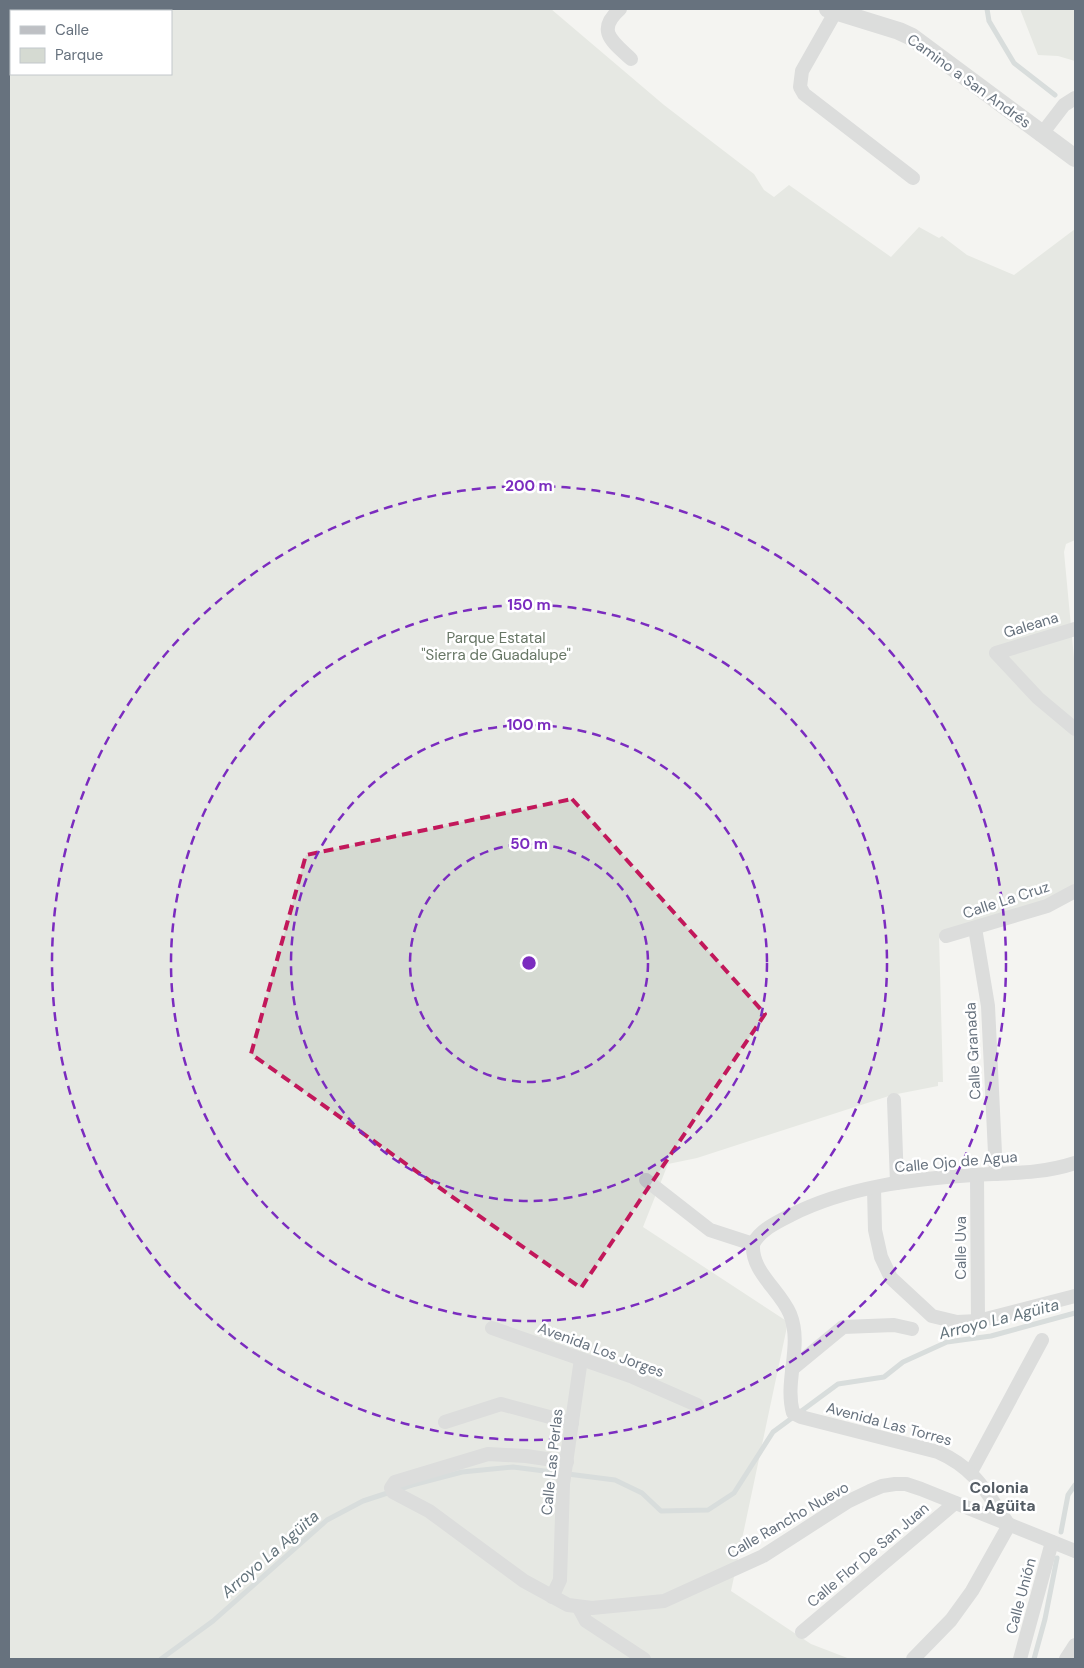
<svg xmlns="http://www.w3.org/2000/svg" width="1084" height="1668" font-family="'DM Sans',sans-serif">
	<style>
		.green { fill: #d5dad2; fill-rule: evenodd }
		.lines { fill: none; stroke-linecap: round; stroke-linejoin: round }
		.stream { stroke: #b7c0c4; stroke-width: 5 }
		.minor { stroke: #bec0c4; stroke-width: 14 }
		.tertiary { stroke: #bec0c4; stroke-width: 18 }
		.marked { fill: none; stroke: #c2185b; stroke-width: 4; stroke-dasharray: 10 6; stroke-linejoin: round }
		.ring { fill: none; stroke: #7b2cbf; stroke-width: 2.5; stroke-dasharray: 9 6 }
		.labels { text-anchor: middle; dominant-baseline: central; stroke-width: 5; stroke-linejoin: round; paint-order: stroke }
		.street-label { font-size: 15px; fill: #67727e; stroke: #fff }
		.park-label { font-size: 15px; fill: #677665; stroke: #fff }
		.water-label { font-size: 16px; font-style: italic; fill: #63737b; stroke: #fff }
		.neighbourhood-label { font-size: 16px; font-weight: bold; fill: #545c64; stroke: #fff }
		.centre { fill: #7b2cbf; stroke: #fff; stroke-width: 2.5 }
		.ring-label { font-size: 15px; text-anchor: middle; font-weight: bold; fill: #7b2cbf; stroke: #fff; stroke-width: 5; stroke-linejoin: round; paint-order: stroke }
	</style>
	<rect width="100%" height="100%" fill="#f4f4f1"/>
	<!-- green -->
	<g class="green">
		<path d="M9 9H551L664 105 754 174 764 190 774 197 789 185 891 257 919 227 939 238 942 236 967 255 1014 275 1075 229V540L1066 544 1064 552 1075 669V887L1056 898 939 936 943 1082H938V1086L892 1095 697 1158 668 1164 643 1227 788 1322 731 1591 811 1644 850 1659H9ZM11 11H171V74H11Z"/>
		<path d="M1020 9H1075V61L1058 56 1038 55Z"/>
	</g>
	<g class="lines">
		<!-- stream -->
		<g class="stream">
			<path d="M987 9 989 21 1014 63 1055 95"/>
			<path d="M1061 1532 1068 1495 1075 1485"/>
			<path d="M161 1659 213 1621 327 1520 363 1501 412 1485 462 1472 513 1467 615 1480 642 1493 661 1511 708 1510 734 1493 773 1432 838 1384 884 1377 903 1362 947 1342 991 1336 1075 1313"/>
			<path d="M1034 1659 1045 1619 1057 1558"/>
		</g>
		<!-- minor -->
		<g class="minor">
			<path d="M620 9C595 31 613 42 631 59"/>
			<path d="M836 11 802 71 800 87 804 94 913 178"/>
			<path d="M1041 135 1064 105 1075 98"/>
			<path d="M1075 629 996 653 1038 698 1075 729"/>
			<path d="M975 928 988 1006 996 1174"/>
			<path d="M946 936 1047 906 1075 891"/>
			<path d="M894 1100 897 1183"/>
			<path d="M977 1175 978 1321"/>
			<path d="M646 1180 710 1230 753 1244"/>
			<path d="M874 1188 875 1230 881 1257 891 1278 932 1316 957 1322 978 1321 1075 1296"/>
			<path d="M492 1328 633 1377 697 1405"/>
			<path d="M792 1369 843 1327 894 1325 912 1329"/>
			<path d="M445 1422 501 1404 572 1423"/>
			<path d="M567 1462 526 1456 488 1454 395 1482 391 1488 393 1492 429 1511 524 1581 568 1605 592 1608 664 1601 763 1556 847 1502 870 1491 882 1486 895 1484H906L921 1489 1075 1551"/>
			<path d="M971 1472 1042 1340"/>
			<path d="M1009 1525C987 1493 975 1468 938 1452L801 1417 793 1413C784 1380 803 1346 790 1314 780 1290 751 1272 753 1244 760 1230 777 1222 791 1215 847 1187 911 1179 973 1175 1008 1173 1042 1174 1075 1163"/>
			<path d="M552 1597 560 1580 563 1484 581 1359"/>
			<path d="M579 1608 586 1621 644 1659"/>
			<path d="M802 1632 955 1503"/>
			<path d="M913 1659 951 1620 972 1591 1009 1525"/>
			<path d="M1020 1659 1052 1542"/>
			<path d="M1066 1659 1075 1645"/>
		</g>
		<!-- tertiary -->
		<path class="tertiary" d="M828 9 899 31 912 37 1075 158"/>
	</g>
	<!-- marked area -->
	<path d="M0 0H1084V1668H0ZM572 799 765 1014 581 1288 251 1054 306 855Z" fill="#f4f4f1" fill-opacity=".55" fill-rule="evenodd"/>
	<path class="marked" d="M572 799 765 1014 581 1288 251 1054 306 855Z"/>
	<!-- distance rings -->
	<g class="ring">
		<circle cx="529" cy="963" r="119"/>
		<circle cx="529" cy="963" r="238"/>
		<circle cx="529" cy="963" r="358"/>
		<circle cx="529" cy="963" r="477"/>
	</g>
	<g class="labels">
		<!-- street labels -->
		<g class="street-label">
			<text transform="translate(969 81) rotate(36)">Camino a San Andrés</text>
			<text transform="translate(1031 625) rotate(-17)">Galeana</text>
			<text transform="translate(1006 900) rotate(-18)">Calle La Cruz</text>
			<text transform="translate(973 1051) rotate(-93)">Calle Granada</text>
			<text transform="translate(956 1162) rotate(-5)">Calle Ojo de Agua</text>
			<text transform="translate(961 1248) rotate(-90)">Calle Uva</text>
			<text transform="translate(601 1350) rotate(20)">Avenida Los Jorges</text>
			<text transform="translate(889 1424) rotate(15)">Avenida Las Torres</text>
			<text transform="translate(552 1462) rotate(-84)">Calle Las Perlas</text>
			<text transform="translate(788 1520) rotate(-30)">Calle Rancho Nuevo</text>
			<text transform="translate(868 1555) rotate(-40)">Calle Flor De San Juan</text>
			<text transform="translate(1021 1596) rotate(-75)">Calle Unión</text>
		</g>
		<!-- park labels -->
		<g class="park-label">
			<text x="496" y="638">Parque Estatal<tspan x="496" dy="17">"Sierra de Guadalupe"</tspan></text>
		</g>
		<!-- water labels -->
		<g class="water-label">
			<text transform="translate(999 1319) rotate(-14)">Arroyo La Agüita</text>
			<text transform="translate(270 1554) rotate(-41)">Arroyo La Agüita</text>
		</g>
		<!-- neighbourhood labels -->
		<g class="neighbourhood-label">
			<text x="999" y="1487">Colonia<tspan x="999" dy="18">La Agüita</tspan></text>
		</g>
	</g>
	<circle cx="529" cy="963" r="8" class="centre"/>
	<g class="ring-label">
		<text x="529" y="491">200 m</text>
		<text x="529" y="610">150 m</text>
		<text x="529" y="730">100 m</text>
		<text x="529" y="849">50 m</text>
	</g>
	<!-- border -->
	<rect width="1084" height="1668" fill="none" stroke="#67727e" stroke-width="20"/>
	<!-- legend -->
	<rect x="10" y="10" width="162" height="65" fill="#ffffff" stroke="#c2c7cb"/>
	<rect x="20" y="26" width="25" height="8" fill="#bec0c4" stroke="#c2c7cb"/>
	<text x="55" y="35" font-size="15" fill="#67727e">Calle</text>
	<rect x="20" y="48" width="25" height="15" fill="#d5dad2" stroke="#c2c7cb"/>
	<text x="55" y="60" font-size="15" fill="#67727e">Parque</text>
</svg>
